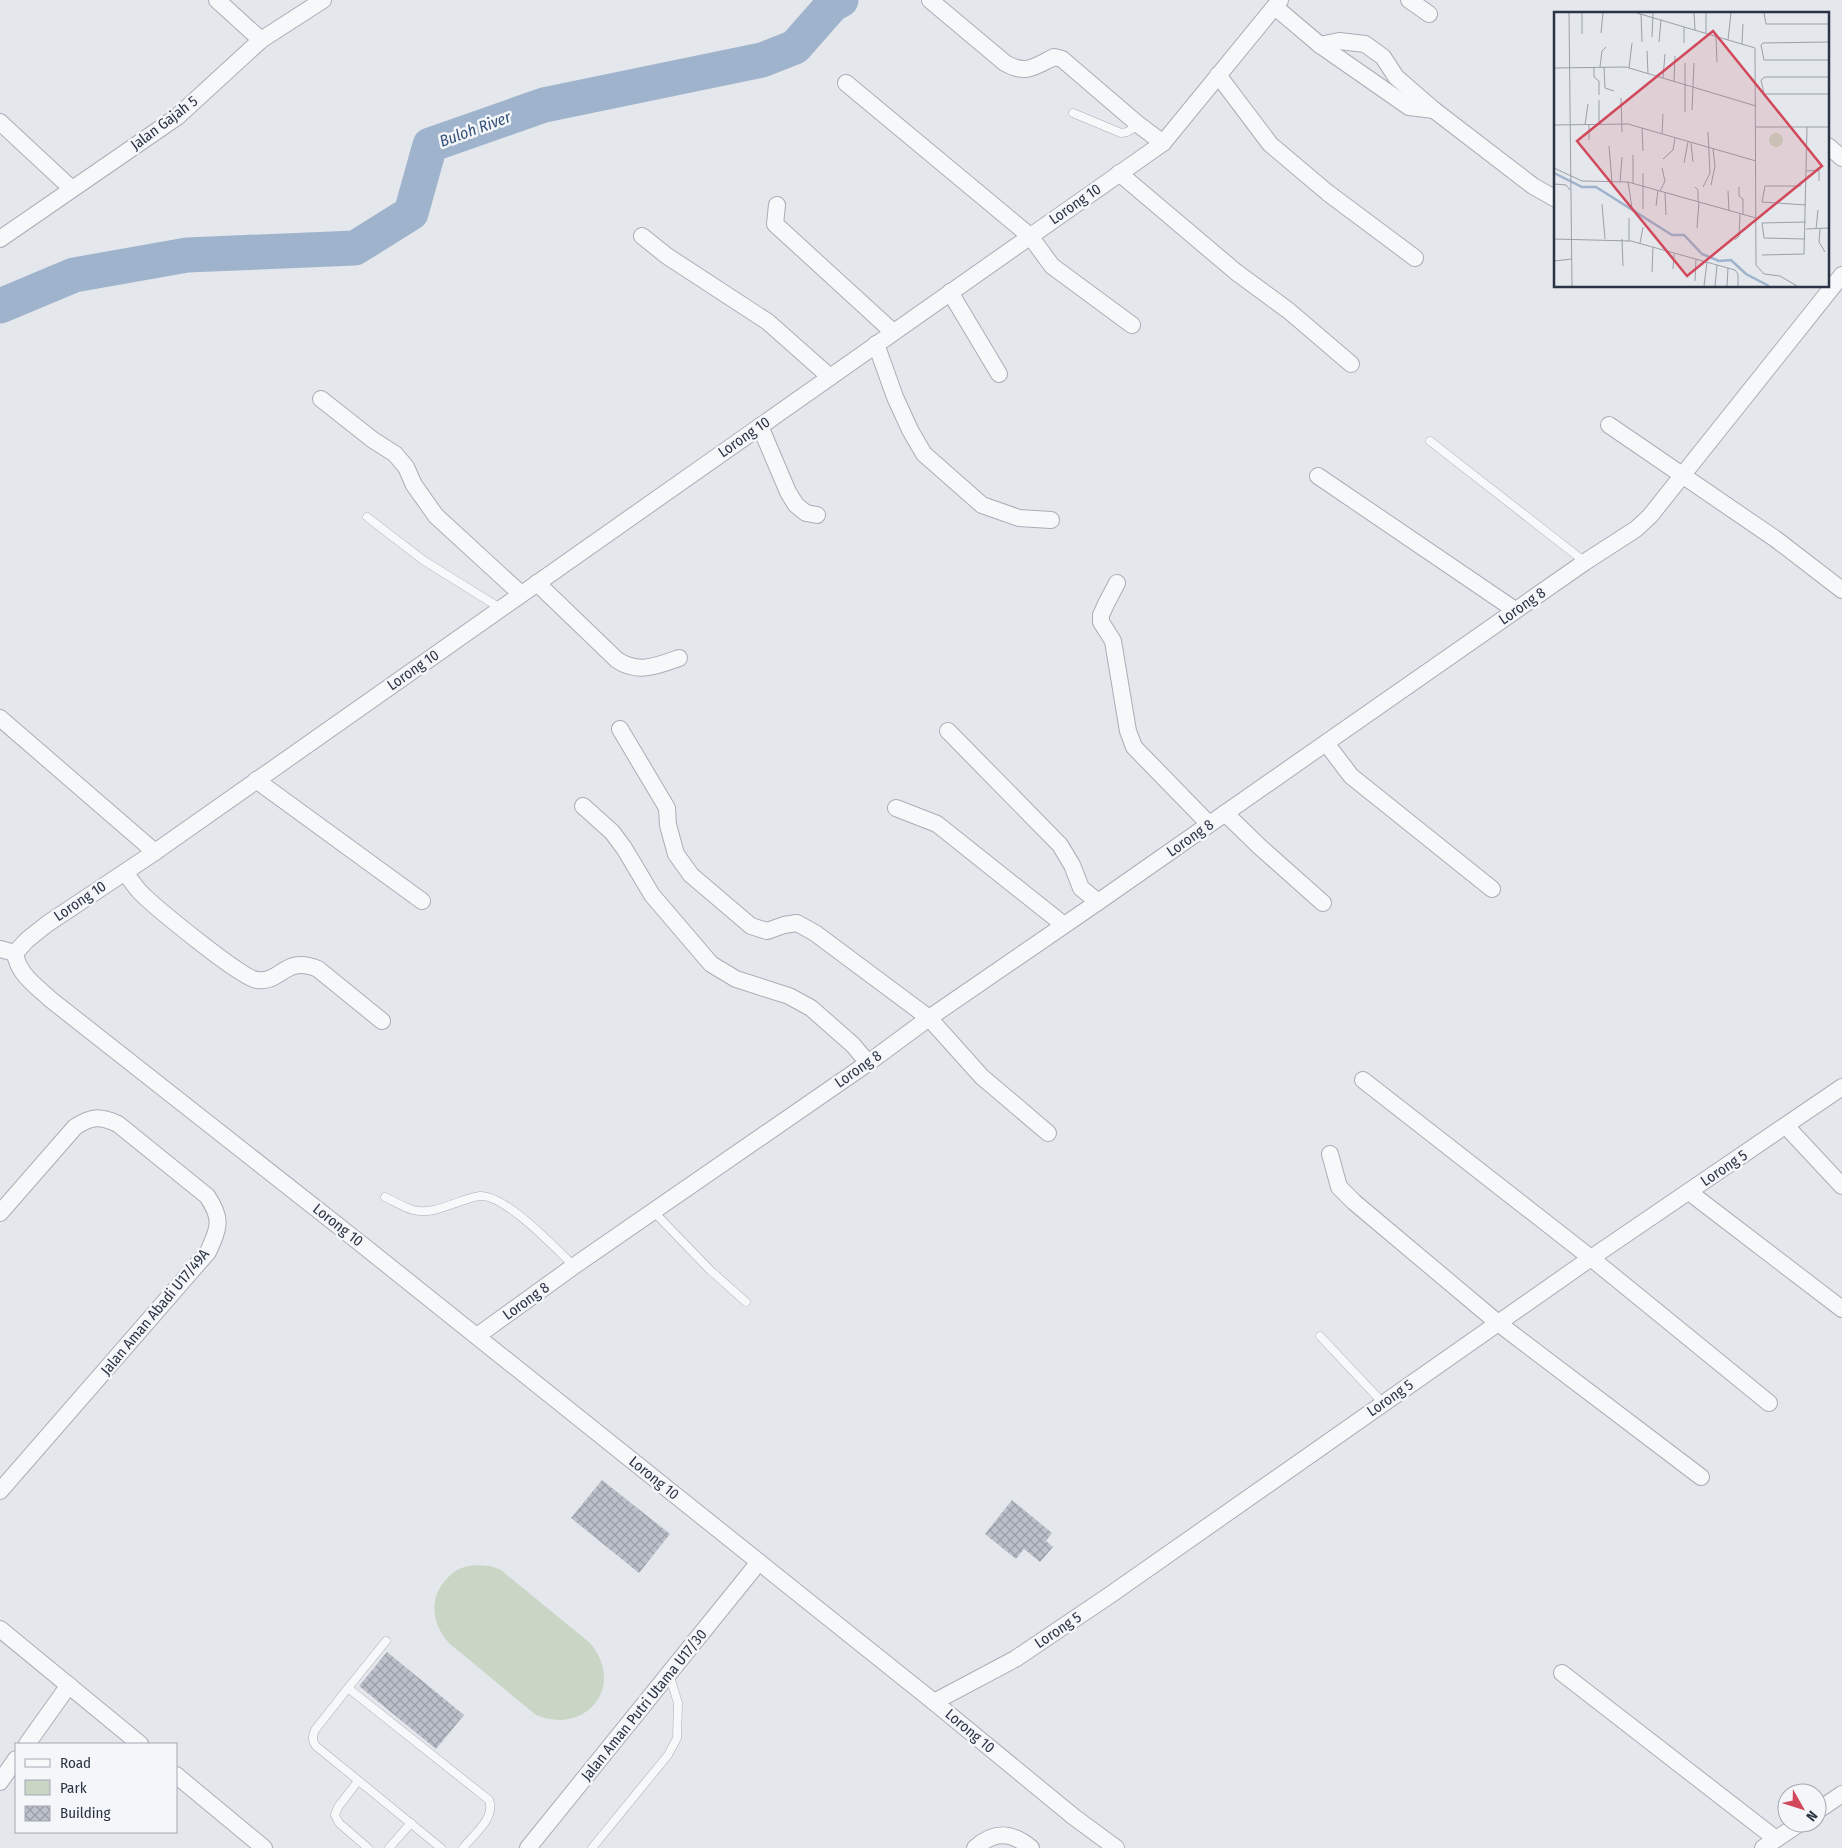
<svg xmlns="http://www.w3.org/2000/svg" width="1842" height="1848" font-family="'Fira Sans Condensed',sans-serif">
	<style>
		.green { fill: #c9d6c5 }
		.lines { fill: none; stroke-linecap: round; stroke-linejoin: round }
		.river { stroke: #9fb4cc; stroke-width: 35 }
		.building { fill: url(#building-cross-hatch) }
		.lane-casing { stroke: #a9aeb7; stroke-width: 9 }
		.street-casing { stroke: #a9aeb7; stroke-width: 18 }
		.lane { stroke: #f7f8fa; stroke-width: 8 }
		.street { stroke: #f7f8fa; stroke-width: 16 }
		.labels { text-anchor: middle; dominant-baseline: central; stroke-width: 5; stroke-linejoin: round; paint-order: stroke }
		.street-label { font-size: 15px; fill: #2b3445; stroke: #f4f6f9 }
		.water-label { font-size: 16px; font-style: italic; fill: #34527a; stroke: #f4f6f9 }
		.inset-river { fill: none; stroke: #9fb4cc; stroke-width: 2.5 }
		.inset-road { fill: none; stroke: #9a9fa9; stroke-width: 1 }
		.view { fill: #d1495b; fill-opacity: 0.15; stroke: #d1495b; stroke-width: 2.5 }
		.inset-edge { fill: none; stroke: #2b3445; stroke-width: 2.5 }
	</style>
	<defs>
		<pattern id="building-cross-hatch" width="8" height="8" patternUnits="userSpaceOnUse" patternTransform="scale(1.25)"><rect width="8" height="8" fill="#bbc0ca"/><path d="M0 0l8 8M0 8l8-8" fill="none" stroke="#989da6"/></pattern>
	</defs>
	<rect width="100%" height="100%" fill="#e4e7ec"/>
	<!-- green -->
	<path class="green" d="M476 1565 490 1566 501 1570 590 1643C626 1685 587 1736 536 1715L450 1644C429 1622 428 1592 454 1572 461 1567 469 1566 476 1565Z"/>
	<g class="lines">
		<!-- river -->
		<path class="river" d="M0 306 74 275 187 255 355 248 411 213 430 145 544 105 762 60 795 47 832 5 841 0"/>
	</g>
	<!-- building -->
	<g class="building">
		<path d="M602 1480 670 1534 639 1573 571 1518Z"/>
		<path d="M1012 1500 1052 1533 1046 1541 1053 1547 1040 1562 1024 1549 1016 1559 985 1534Z"/>
		<path d="M387 1652 464 1715 436 1749 359 1686Z"/>
	</g>
	<g class="lines">
		<defs>
			<g id="lane">
				<path d="M1073 113 1121 133 1127 132 1139 125"/>
				<path d="M1430 441 1585 562"/>
				<path d="M367 517 423 560 500 608"/>
				<path d="M385 1197C394 1201 403 1207 413 1210 435 1216 458 1199 480 1196 505 1194 556 1249 574 1266"/>
				<path d="M654 1212 710 1270 746 1302"/>
				<path d="M1320 1336 1383 1403"/>
				<path d="M348 1688 386 1641"/>
				<path d="M358 1781 338 1807 335 1815 339 1823 368 1848"/>
				<path d="M389 1848 411 1823"/>
				<path d="M441 1848 316 1746C312 1740 312 1737 315 1730L348 1688 489 1800C496 1818 473 1835 463 1848"/>
				<path d="M592 1848 668 1755 677 1738 678 1703 669 1674"/>
			</g>
			<g id="street">
				<path d="M217 0 261 40"/>
				<path d="M930 0 1005 63C1026 75 1034 67 1054 57L1062 59 1139 125 1163 143"/>
				<path d="M1409 0 1429 14"/>
				<path d="M1275 7 1320 45 1409 107 1434 110 1533 186 1556 199"/>
				<path d="M1320 45 1339 41 1365 44 1383 57 1396 77 1434 110"/>
				<path d="M1218 75 1270 144 1328 193 1415 258"/>
				<path d="M846 83 1030 236 1052 266 1132 325"/>
				<path d="M0 122 72 189"/>
				<path d="M1828 146 1842 158"/>
				<path d="M1119 173 1236 272 1289 311 1351 364"/>
				<path d="M777 205 775 224 893 332"/>
				<path d="M642 236 667 256 768 322 830 377"/>
				<path d="M0 239 177 117 261 40 323 0"/>
				<path d="M950 292 999 374"/>
				<path d="M876 344 895 397 910 430 924 454 982 505 1019 518 1051 520"/>
				<path d="M321 399 373 440 395 454 406 467 414 485 436 516 521 594"/>
				<path d="M1609 425 1777 540 1842 590"/>
				<path d="M760 426 788 492 796 505 806 513 817 515"/>
				<path d="M1318 476 1515 610"/>
				<path d="M537 583 617 660C638 674 657 666 679 658"/>
				<path d="M1117 583 1106 604 1101 615V622L1113 641 1128 731 1134 747 1209 824"/>
				<path d="M0 718 155 852"/>
				<path d="M620 729 667 808 668 825 676 854 691 875 751 926 767 931 784 925 797 923 815 933 929 1018 982 1077 1048 1133"/>
				<path d="M948 731 1060 845 1072 865 1081 888 1098 902"/>
				<path d="M1326 743 1351 776 1492 889"/>
				<path d="M256 780 422 901"/>
				<path d="M583 806 612 832 624 848 652 895 711 964 736 979 789 996 811 1008 853 1045 868 1063"/>
				<path d="M896 808 937 824 1064 925"/>
				<path d="M1225 813 1260 847 1323 903"/>
				<path d="M125 872C130 879 135 887 141 893 156 908 241 978 257 980 282 983 284 955 318 969L382 1021"/>
				<path d="M0 949 15 953"/>
				<path d="M15 953 27 940 47 924 155 852 1163 143 1280 0"/>
				<path d="M15 953C18 974 35 985 50 999L360 1243 934 1702 1074 1817 1116 1848"/>
				<path d="M1363 1080 1591 1258 1769 1403"/>
				<path d="M1786 1126 1842 1186"/>
				<path d="M1330 1154 1339 1187 1354 1202 1498 1323 1701 1477"/>
				<path d="M1689 1192 1842 1309"/>
				<path d="M0 1213 75 1127C92 1116 100 1116 118 1124L207 1196C223 1219 219 1228 208 1252L0 1491"/>
				<path d="M477 1336 574 1266 868 1063 929 1018 1098 902 1585 562 1636 529 1650 516 1842 275"/>
				<path d="M0 1629 140 1744"/>
				<path d="M1562 1673 1776 1839"/>
				<path d="M934 1702 1015 1659 1110 1595 1591 1258 1842 1087"/>
				<path d="M27 1744 69 1685"/>
				<path d="M176 1775 264 1848"/>
				<path d="M0 1782 16 1759"/>
				<path d="M1817 1811 1842 1794"/>
				<path d="M528 1848 759 1562"/>
				<path d="M975 1848C995 1830 1012 1832 1031 1848"/>
				<path d="M1763 1848 1800 1823"/>
			</g>
		</defs>
		<!-- lane casing -->
		<use href="#lane" class="lane-casing"/>
		<!-- street casing -->
		<use href="#street" class="street-casing"/>
		<!-- lane -->
		<use href="#lane" class="lane"/>
		<!-- street -->
		<use href="#street" class="street"/>
	</g>
	<g class="labels">
		<!-- street labels -->
		<g class="street-label">
			<text transform="translate(164 123) rotate(-37)">Jalan Gajah 5</text>
			<text transform="translate(1075 204) rotate(-35)">Lorong 10</text>
			<text transform="translate(744 437) rotate(-35)">Lorong 10</text>
			<text transform="translate(1522 606) rotate(-35)">Lorong 8</text>
			<text transform="translate(413 670) rotate(-35)">Lorong 10</text>
			<text transform="translate(1190 838) rotate(-35)">Lorong 8</text>
			<text transform="translate(80 901) rotate(-34)">Lorong 10</text>
			<text transform="translate(858 1069) rotate(-35)">Lorong 8</text>
			<text transform="translate(1724 1168) rotate(-34)">Lorong 5</text>
			<text transform="translate(338 1225) rotate(38)">Lorong 10</text>
			<text transform="translate(526 1301) rotate(-36)">Lorong 8</text>
			<text transform="translate(155 1312) rotate(-50)">Jalan Aman Abadi U17/49A</text>
			<text transform="translate(1390 1398) rotate(-35)">Lorong 5</text>
			<text transform="translate(654 1478) rotate(39)">Lorong 10</text>
			<text transform="translate(1058 1630) rotate(-34)">Lorong 5</text>
			<text transform="translate(644 1705) rotate(-51)">Jalan Aman Putri Utama U17/30</text>
			<text transform="translate(970 1731) rotate(40)">Lorong 10</text>
		</g>
		<!-- water labels -->
		<g class="water-label">
			<text transform="translate(475 129) rotate(-20)">Buloh River</text>
		</g>
	</g>
	<!-- overview -->
	<g transform="translate(1554 12)">
		<rect width="275" height="275" fill="#e4e7ec"/>
		<path d="M215 128a7 7 0 1 1 14 0a7 7 0 1 1-14 0Z" fill="#c9d6c5"/>
		<path class="inset-river" d="M0 161 28 175H42L118 223H130L148 242 165 249 177 248 192 262 215 274"/>
		<path class="inset-road" d="M15 1 18 274M28 1V22M83 1 201 36 202 253 210 262 226 264 243 274M140 1 141 18M152 1V21M210 1 212 12H275M87 2 88 30M47 21 49 1M162 24 163 50M98 25 99 1M174 28 177 1M105 30 107 8M275 30 209 31 207 33 210 48H275M130 31V15M188 32 189 12M93 39 94 62M131 51V100M40 55V65L45 69V83M46 55 48 39 52 35M50 55 51 76 60 79M0 56 72 55 202 94M75 56 78 31M275 65H211L207 68 210 82H275M109 66 111 42M120 69 121 44M67 86 68 120M45 88V112M138 98 140 51M0 113 74 112 202 149M31 113 34 92M202 115H275M88 116 89 139M108 122 109 102M35 128V112M137 131 139 150M55 134 58 170M109 147 119 138 121 126M130 151 134 130M0 156 28 169 74 170 202 206M252 159 265 158V169M66 170 68 145M74 170 78 196M79 171V143M0 172 12 173 16 178M157 173 161 154 159 137M247 174H211L208 190 252 193M141 175 144 178V190M149 175 156 161 154 120M185 175V184L189 187V203M106 179 111 169 108 156M174 179 175 199M111 180 112 203M48 192 51 227M102 194 104 178M89 197V161M143 216 145 190M252 217 275 216M262 217 264 198M266 217 265 230 271 240M0 227 77 229 181 258 184 262V274M68 227 69 254M251 227 210 226 208 211 252 210M181 228 185 224 186 202M75 229V206M86 231 89 215M208 243 250 242 253 115M275 243V271M0 249 18 247M119 257 120 242M98 260 99 235M141 269 142 247M150 274 153 250M161 274 163 253M173 274 174 256"/>
		<path class="view" d="M159 19 268 154 133 264 23 129Z"/>
		<rect width="275" height="275" class="inset-edge"/>
	</g>
	<!-- legend -->
	<rect x="15" y="1743" width="162" height="90" fill="#f4f6f9" stroke="#a4a8b1"/>
	<rect x="25" y="1759" width="25" height="8" fill="#f7f8fa" stroke="#a4a8b1"/>
	<text x="60" y="1768" font-size="15" fill="#2b3445">Road</text>
	<rect x="25" y="1780" width="25" height="15" fill="#c9d6c5" stroke="#a4a8b1"/>
	<text x="60" y="1793" font-size="15" fill="#2b3445">Park</text>
	<rect x="25" y="1806" width="25" height="15" fill="url(#building-cross-hatch)" stroke="#a4a8b1"/>
	<text x="60" y="1818" font-size="15" fill="#2b3445">Building</text>
	<!-- north arrow -->
	<g transform="translate(1802 1808) rotate(129)"><circle r="24" fill="#f4f6f9" stroke="#a4a8b1"/>
	<path d="M0-4L9 19L0 12L-9 19Z" fill="#d1495b"/>
	<text y="-8" font-size="14" font-weight="bold" text-anchor="middle" fill="#2b3445">N</text>
	</g>
</svg>
